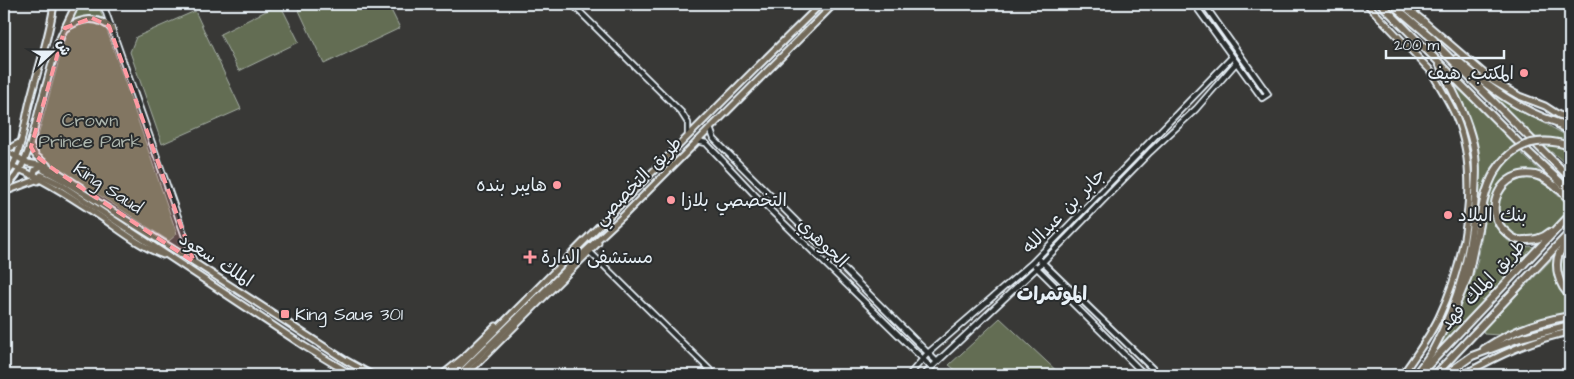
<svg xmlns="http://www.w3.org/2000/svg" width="1574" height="379" font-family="'Architects Daughter','Playpen Sans Arabic',sans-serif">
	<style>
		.green { fill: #636d53; stroke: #a6afa6 }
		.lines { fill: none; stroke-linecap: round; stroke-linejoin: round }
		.major-tunnel { stroke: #525453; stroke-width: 5; stroke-dasharray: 5 2.5; stroke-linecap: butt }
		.minor-casing { stroke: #e8f1f8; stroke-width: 8 }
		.major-casing { stroke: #e8f1f8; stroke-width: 9 }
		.highway-casing { stroke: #e8f1f8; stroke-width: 10 }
		.minor { stroke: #2a2d2e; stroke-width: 4.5 }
		.major { stroke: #736b5a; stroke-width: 5 }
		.highway { stroke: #736b5a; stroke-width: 6 }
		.highway-bridge-casing { stroke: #e8f1f8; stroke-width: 10; stroke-linecap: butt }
		.highway-bridge { stroke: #736b5a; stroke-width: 6 }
		.marked { fill: #ff9aa2; fill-opacity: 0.2; stroke: #ff9aa2; stroke-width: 4; stroke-dasharray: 10 6; stroke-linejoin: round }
		.poi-dot { fill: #ff9aa2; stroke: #2a2d2e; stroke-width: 2 }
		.labels { text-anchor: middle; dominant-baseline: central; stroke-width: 4; stroke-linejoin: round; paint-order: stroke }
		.poi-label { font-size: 18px; fill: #e8f1f8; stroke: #2a2d2e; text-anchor: start }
		.park-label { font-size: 18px; fill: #acb6ae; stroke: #2a2d2e }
		.street-label { font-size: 18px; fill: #e8f1f8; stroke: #2a2d2e }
		.neighbourhood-label { font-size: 19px; font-weight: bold; fill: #e8f1f8; stroke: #2a2d2e }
	</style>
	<rect width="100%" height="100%" fill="#383836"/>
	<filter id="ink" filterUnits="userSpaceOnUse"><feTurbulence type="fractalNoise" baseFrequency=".02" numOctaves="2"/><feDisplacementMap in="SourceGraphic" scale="10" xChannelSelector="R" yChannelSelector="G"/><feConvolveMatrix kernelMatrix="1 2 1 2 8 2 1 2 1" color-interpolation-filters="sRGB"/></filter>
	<g filter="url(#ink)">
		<!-- green -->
		<g class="green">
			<path d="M81 4H98L177 234 169 241 38 155 35 147 68 27Z"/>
			<path d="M280 4 299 42 239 71 220 34Z"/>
			<path d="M296 4H388L400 28 324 64Z"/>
			<path d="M195 11 241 109 162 144 130 52 136 37Z"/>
			<path d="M1453 84 1468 98 1515 145C1492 161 1483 178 1479 205L1477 202 1478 182 1465 111Z"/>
			<path d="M1491 95H1496L1570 138V141L1547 137H1535Z"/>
			<path d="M1542 144 1570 148V174C1564 157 1553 155 1542 144Z"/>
			<path d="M1519 151 1544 175C1503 161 1470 206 1504 237 1507 240 1510 242 1513 244 1522 247 1531 247 1540 246L1531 257 1432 356C1447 329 1464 302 1474 273 1488 233 1478 175 1519 151Z"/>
			<path d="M1530 178 1546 184 1570 207V212C1564 218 1558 227 1551 231 1501 264 1473 181 1530 178Z"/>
			<path d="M1570 246V293C1558 277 1558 262 1570 246Z"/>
			<path d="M1556 255C1554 271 1555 290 1570 300V312L1531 322 1500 335 1484 334 1483 330Z"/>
			<path d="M1000 318 1061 375H962L949 365Z"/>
		</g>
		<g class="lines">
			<!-- major-tunnel -->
			<g class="major-tunnel">
				<path d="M4 153 16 159"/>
				<path d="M4 159 41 175"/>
			</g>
			<defs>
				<g id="minor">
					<path d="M103 4 194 262"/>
					<path d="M572 4 681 112 688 123V135"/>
					<path d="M1194 4 1262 98 1268 94 1204 4"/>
					<path d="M710 128 714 139 937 362"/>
					<path d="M697 141 706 143 755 195 931 367"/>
					<path d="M590 252 715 375"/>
					<path d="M1038 258 1159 375"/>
					<path d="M1035 266 1145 375"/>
					<path d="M909 375 928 353 1032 263 1232 57"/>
					<path d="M924 375 937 362 1043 262 1150 152 1196 109 1236 63"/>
				</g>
				<g id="major">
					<path d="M1367 4 1430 70C1439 85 1449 101 1456 117 1481 177 1466 260 1439 317 1429 338 1415 357 1402 375"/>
					<path d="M1422 20 1493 81 1519 96 1545 106 1559 115 1570 118"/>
					<path d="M66 28C82 18 97 15 112 29"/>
					<path d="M4 147 8 149 21 142"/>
					<path d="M31 147 36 156 47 165"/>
					<path d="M4 150 28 163 45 166 56 171 82 188"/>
					<path d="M4 163C37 175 68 195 98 215 119 229 139 246 163 255"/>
					<path d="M44 170 61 179 186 257 345 360 372 375"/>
					<path d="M41 175 60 184 304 346 352 375"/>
					<path d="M4 177C20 164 24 126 29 105 37 71 49 39 54 4"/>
					<path d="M38 177 34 175 35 170 41 166 43 167"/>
					<path d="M4 189C29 167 32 136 40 106 46 86 51 66 57 46 62 32 70 18 76 4"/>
					<path d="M4 192 36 180 38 181"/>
					<path d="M442 375 463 358 496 326"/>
					<path d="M451 375C575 252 696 126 821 4"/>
					<path d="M459 375 579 257 622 217 834 4"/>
					<path d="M466 375 598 243"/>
					<path d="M1463 375C1497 356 1532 339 1570 332"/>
				</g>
				<g id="highway">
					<path d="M1381 4 1525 149 1570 191"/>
					<path d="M1392 4 1434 40 1437 45 1570 178"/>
					<path d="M1402 4 1424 22"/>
					<path d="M1456 59C1487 87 1529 117 1570 126"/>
					<path d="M1559 125 1570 132"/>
					<path d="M1556 186 1570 200"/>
					<path d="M1550 232C1542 239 1534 240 1524 240 1518 241 1512 238 1507 233 1480 211 1501 168 1535 175 1544 177 1551 183 1558 189"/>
					<path d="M1570 236C1567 242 1562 248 1559 254 1554 266 1559 287 1570 295"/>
					<path d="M1453 312 1468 276 1482 210"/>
					<path d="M1484 349C1509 332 1540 321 1570 316"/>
					<path d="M1420 374 1570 215"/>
					<path d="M1415 375C1421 367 1428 359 1433 350 1459 303 1473 247 1475 193 1476 177 1477 160 1473 144 1466 114 1452 90 1439 63"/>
					<path d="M1435 375 1570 232"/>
					<path d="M1445 375 1472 356 1520 338 1570 325"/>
				</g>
			</defs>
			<!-- minor casing -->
			<use href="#minor" class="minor-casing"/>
			<!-- major casing -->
			<use href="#major" class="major-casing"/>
			<!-- highway casing -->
			<use href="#highway" class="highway-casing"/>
			<!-- minor -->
			<use href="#minor" class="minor"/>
			<!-- major -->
			<use href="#major" class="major"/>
			<!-- highway -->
			<use href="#highway" class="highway"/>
			<defs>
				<path id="highway-bridge" d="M1482 210C1490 163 1519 129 1570 146"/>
			</defs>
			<!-- highway-bridge casing -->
			<use href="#highway-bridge" class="highway-bridge-casing"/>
			<!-- highway-bridge -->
			<use href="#highway-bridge" class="highway-bridge"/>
		</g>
	</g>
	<!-- marked area -->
	<path class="marked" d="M92 18 109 26 194 262 56 171 36 156 31 147 65 28Z"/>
	<!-- markers -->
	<g class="poi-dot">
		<circle cx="1524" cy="73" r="5"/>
		<circle cx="557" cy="185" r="5"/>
		<circle cx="671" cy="200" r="5"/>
		<circle cx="1448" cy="215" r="5"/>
		<path d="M527.5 249.5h5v5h5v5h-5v5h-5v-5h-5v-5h5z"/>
		<rect x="280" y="309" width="10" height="10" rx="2.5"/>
	</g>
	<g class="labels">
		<!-- poi labels -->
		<g class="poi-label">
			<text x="1514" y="73" text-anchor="end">المكتب. هيف</text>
			<text x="547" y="185" text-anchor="end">هايبر بنده</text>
			<text x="681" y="200">التخصصي بلازا</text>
			<text x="1458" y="215">بنك البلاد</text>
			<text x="541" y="257">مستشفى الدارة</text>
			<text x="295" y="314">King Saus 301</text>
		</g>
		<!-- park labels -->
		<g class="park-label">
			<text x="90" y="120">Crown<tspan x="90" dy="21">Prince Park</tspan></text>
		</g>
		<!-- street labels -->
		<g class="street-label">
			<text transform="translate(638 181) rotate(-45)">طريق التخصصي</text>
			<text transform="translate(108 188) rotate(33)">King Saud</text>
			<text transform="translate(1064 211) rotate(-46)">جابر بن عبدالله</text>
			<text transform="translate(823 243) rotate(44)">الجوهري</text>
			<text transform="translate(216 260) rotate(33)">الملك سعود</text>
			<text transform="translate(1483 285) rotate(-47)">طريق الملك فهد</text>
		</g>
		<!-- neighbourhood labels -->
		<g class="neighbourhood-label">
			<text x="1052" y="294">الموتمرات</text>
		</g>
	</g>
	<!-- margin -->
	<rect width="1574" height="379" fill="none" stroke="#2a2d2e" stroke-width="20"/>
	<rect x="10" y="10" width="1554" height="359" fill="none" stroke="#e8f1f8" stroke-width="2" filter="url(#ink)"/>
	<!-- north arrow -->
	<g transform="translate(52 52) rotate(69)" stroke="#2a2d2e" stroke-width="4" paint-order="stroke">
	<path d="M0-4L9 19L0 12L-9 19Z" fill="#e8f1f8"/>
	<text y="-8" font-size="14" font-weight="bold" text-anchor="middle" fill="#e8f1f8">ش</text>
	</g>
	<!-- scale -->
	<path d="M1386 50v8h118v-8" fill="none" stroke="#e8f1f8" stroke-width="2.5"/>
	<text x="1394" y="50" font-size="15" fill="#e8f1f8" stroke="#2a2d2e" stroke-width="4" paint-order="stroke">200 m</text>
</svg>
